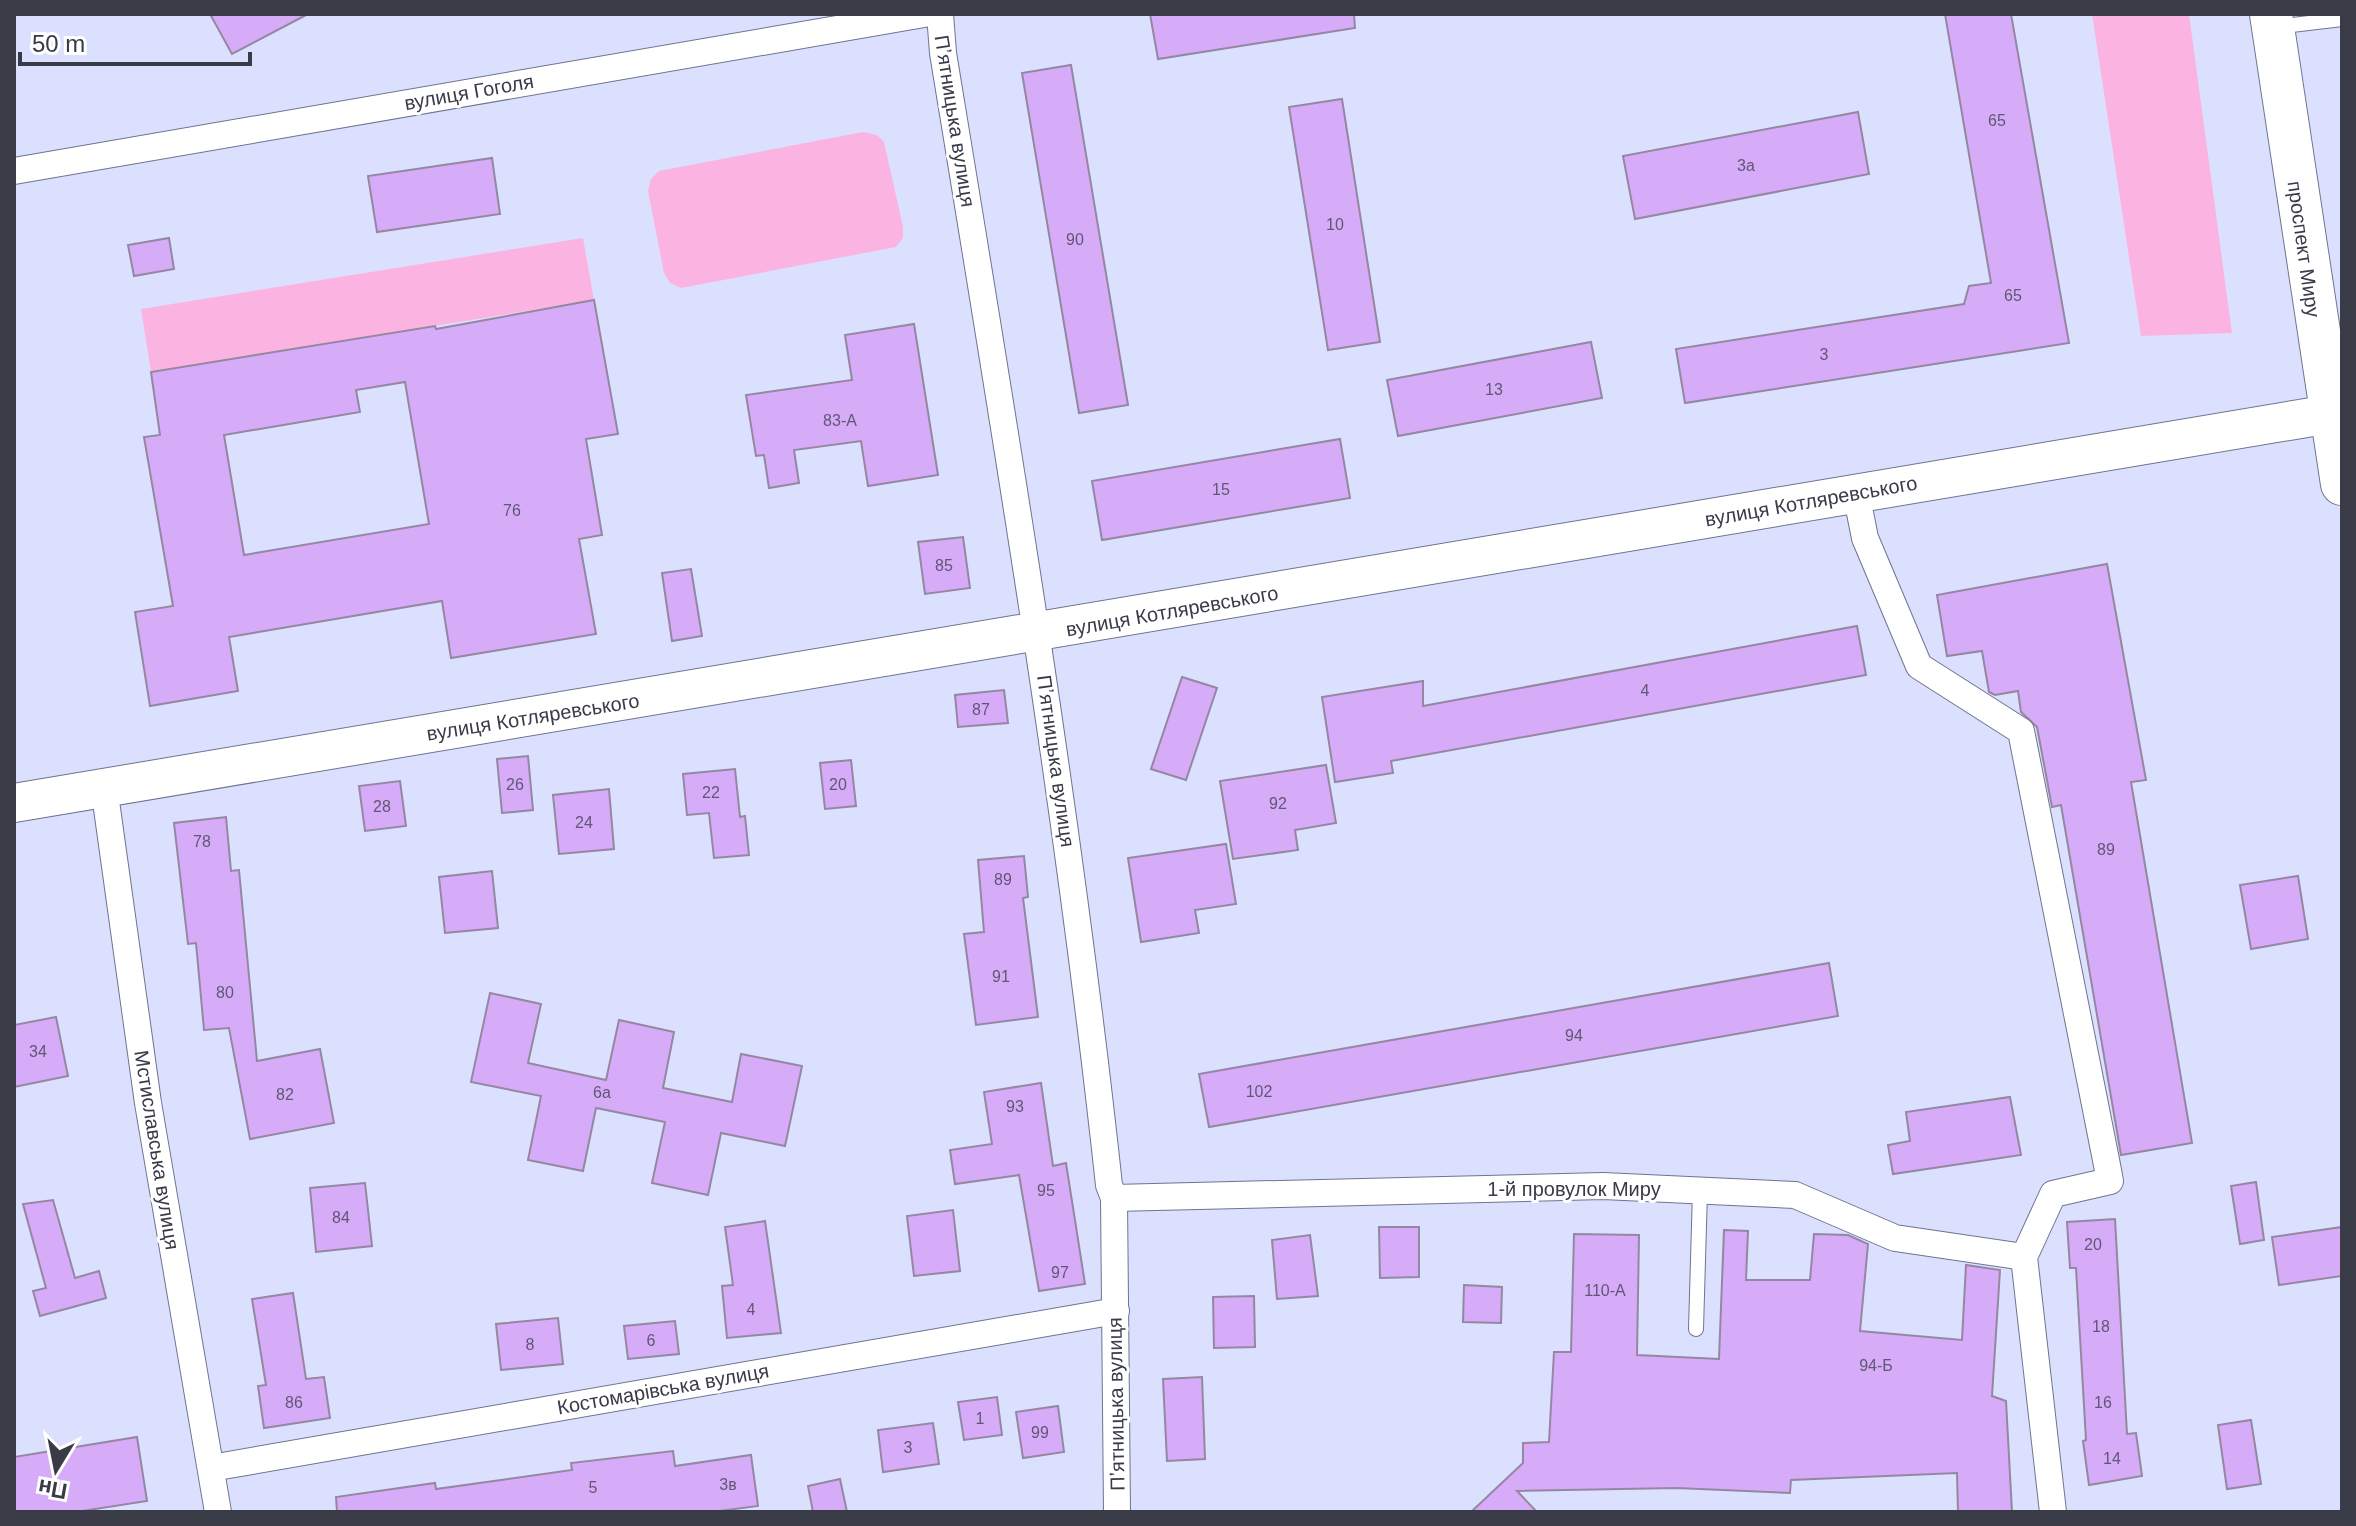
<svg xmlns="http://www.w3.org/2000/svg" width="2356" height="1526" font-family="Helvetica,sans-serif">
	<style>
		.green { fill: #fbb4e1 }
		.building { fill: #d6acf9; stroke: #9587a1; stroke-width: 2; fill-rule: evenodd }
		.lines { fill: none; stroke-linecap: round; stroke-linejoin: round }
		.lane-casing { stroke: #6f748e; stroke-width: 16 }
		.street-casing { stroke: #6f748e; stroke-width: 28 }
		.secondary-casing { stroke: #6f748e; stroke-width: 40 }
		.primary-casing { stroke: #6f748e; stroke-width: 44 }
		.lane { stroke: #fff; stroke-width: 14 }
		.street { stroke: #fff; stroke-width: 26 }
		.secondary { stroke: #fff; stroke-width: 38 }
		.primary { stroke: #fff; stroke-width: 42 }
		.labels { text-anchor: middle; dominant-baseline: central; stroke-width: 6; stroke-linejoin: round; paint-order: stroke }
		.number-label { font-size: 16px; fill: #605774 }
		.street-label { font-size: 20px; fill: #393b47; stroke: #fff }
	</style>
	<rect width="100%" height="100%" fill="#dae0fe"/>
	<!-- green -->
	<g class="green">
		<path d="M2092 14H2189L2232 333 2141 336Z"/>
		<path d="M863 132 877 135 884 142 903 227V238L896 247 681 288 670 283 664 273 648 191 651 179 659 171Z"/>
		<path d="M583 238 594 300 151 372 141 309Z"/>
	</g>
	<!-- building -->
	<g class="building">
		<path d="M210 14H308L232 54Z"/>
		<path d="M1150 14H1354L1355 28 1158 59Z"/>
		<path d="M1945 14H2011L2069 343 1685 403 1676 349 1964 304 1969 286 1991 283Z"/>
		<path d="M1071 65 1128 405 1079 413 1022 73Z"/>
		<path d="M1342 99 1380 342 1328 350 1289 107Z"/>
		<path d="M1858 112 1869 174 1635 219 1623 156Z"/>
		<path d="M492 158 500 214 377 232 368 176Z"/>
		<path d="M169 238 174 269 134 276 128 245Z"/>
		<path d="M594 300 618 434 586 439 602 535 579 539 596 634 451 658 442 601 229 637 238 691 150 706 135 612 173 606 144 437 160 435 151 372 435 326 436 329ZM405 382 429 524 244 555 224 435 360 412 356 390Z"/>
		<path d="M914 324 938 475 868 486 861 441 794 450 799 483 769 488 764 455 756 456 746 395 852 380 845 335Z"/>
		<path d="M1591 342 1602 398 1398 436 1387 380Z"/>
		<path d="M1340 439 1350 498 1102 540 1092 481Z"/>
		<path d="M963 537 970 588 925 594 918 542Z"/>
		<path d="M2107 564 2146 780 2131 782 2192 1143 2121 1155 2061 805 2052 807 2037 727 2021 712 2018 691 1995 695 1989 692 1982 651 1947 656 1937 595Z"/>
		<path d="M691 569 702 636 672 641 662 573Z"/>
		<path d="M1857 626 1866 675 1391 761 1393 773 1335 782 1322 697 1423 681V706Z"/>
		<path d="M1182 677 1217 688 1186 780 1151 769Z"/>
		<path d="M1004 690 1008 723 958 727 955 695Z"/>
		<path d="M528 756 533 810 502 813 497 759Z"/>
		<path d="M851 760 856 806 825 809 820 763Z"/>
		<path d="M1326 765 1336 823 1295 830 1298 850 1233 859 1220 781Z"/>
		<path d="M735 769 740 817 745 816 749 855 714 858 709 813 687 815 683 774Z"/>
		<path d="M400 781 406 826 365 831 359 786Z"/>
		<path d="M609 789 614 849 559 854 553 795Z"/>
		<path d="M226 817 231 871 239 870 257 1061 320 1049 334 1123 250 1139 229 1028 204 1030 196 943 188 944 174 823Z"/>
		<path d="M1226 844 1236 904 1195 910 1199 933 1141 942 1128 858Z"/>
		<path d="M1024 856 1028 897 1023 898 1038 1017 976 1025 964 934 984 932 978 860Z"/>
		<path d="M492 871 498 928 445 933 439 877Z"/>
		<path d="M2298 876 2308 939 2251 949 2240 885Z"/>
		<path d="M1829 963 1838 1016 1209 1127 1199 1074Z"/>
		<path d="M490 993 541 1004 528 1063 606 1080 619 1020 674 1032 663 1088 732 1102 741 1054 802 1066 785 1146 721 1133 708 1195 652 1183 665 1122 596 1108 583 1171 528 1160 541 1096 471 1082Z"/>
		<path d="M56 1017 68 1076 14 1087V1025Z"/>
		<path d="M1041 1083 1053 1166 1066 1163 1085 1284 1039 1291 1019 1175 955 1184 950 1150 992 1144 984 1092Z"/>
		<path d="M2010 1097 2021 1155 1893 1174 1888 1145 1910 1141 1906 1112Z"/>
		<path d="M2256 1182 2264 1240 2240 1244 2231 1186Z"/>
		<path d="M365 1183 372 1246 316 1252 310 1188Z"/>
		<path d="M53 1200 75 1278 99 1271 106 1298 40 1316 33 1291 46 1288 23 1204Z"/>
		<path d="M953 1210 960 1271 914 1276 907 1216Z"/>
		<path d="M2115 1219 2127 1434 2136 1433 2142 1476 2089 1485 2083 1441 2086 1440 2076 1268H2070L2067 1222Z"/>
		<path d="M765 1221 781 1333 727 1338 722 1286 733 1285 725 1227Z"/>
		<path d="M1379 1227H1419V1277L1380 1278Z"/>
		<path d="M2342 1227V1276L2279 1285 2272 1237Z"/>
		<path d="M1724 1230 1748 1231 1746 1280H1810L1814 1234 1848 1235 1868 1244 1860 1331 1962 1340 1966 1265 2000 1270 1992 1396 2006 1401 2012 1512H1958L1957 1473 1791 1480 1790 1493 1677 1488 1517 1491 1537 1512H1471L1523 1463V1443L1549 1442 1554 1352H1571L1574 1234 1639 1235 1637 1355 1719 1359Z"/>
		<path d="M1310 1235 1318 1296 1277 1299 1272 1240Z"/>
		<path d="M1464 1285 1502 1287 1501 1323 1463 1322Z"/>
		<path d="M293 1293 306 1379 324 1377 330 1418 264 1428 258 1386 266 1385 252 1299Z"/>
		<path d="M1254 1296 1255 1347 1214 1348 1213 1297Z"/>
		<path d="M558 1318 563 1364 501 1370 496 1324Z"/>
		<path d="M675 1321 679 1354 628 1359 624 1326Z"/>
		<path d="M1202 1377 1205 1459 1167 1461 1163 1379Z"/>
		<path d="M997 1397 1002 1435 964 1440 958 1402Z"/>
		<path d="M1058 1406 1064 1452 1023 1458 1016 1412Z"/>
		<path d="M2251 1420 2261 1484 2227 1489 2218 1425Z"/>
		<path d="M933 1423 939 1464 883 1472 878 1430Z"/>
		<path d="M137 1437 147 1501 76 1512H14V1457Z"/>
		<path d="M673 1451 675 1466 751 1455 758 1506 712 1512H337L336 1497 435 1483 436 1489 572 1470 571 1463Z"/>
		<path d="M840 1479 847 1512H813L808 1486Z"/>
	</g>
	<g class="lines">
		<defs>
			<g id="lane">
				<path d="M2275 27 2342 19"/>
				<path d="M1696 1329 1700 1191"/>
			</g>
			<g id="street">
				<path d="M940 14 943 53C1005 430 1068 806 1109 1185L1114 1198 1117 1512"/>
				<path d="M14 171 924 14"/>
				<path d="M1856 493 1865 538 1919 666 2021 731 2107 1165 2110 1181 2053 1194 2024 1257 2053 1512"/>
				<path d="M104 787 148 1103 218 1512"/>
				<path d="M1114 1198 1603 1186 1795 1195 1895 1238 2024 1257"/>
				<path d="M211 1468 1116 1311"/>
			</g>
			<path id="secondary" d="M14 803 2330 414"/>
			<path id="primary" d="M2271 14 2342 484"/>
		</defs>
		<!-- lane casing -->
		<use href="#lane" class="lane-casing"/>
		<!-- street casing -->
		<use href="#street" class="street-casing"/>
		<!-- secondary casing -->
		<use href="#secondary" class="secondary-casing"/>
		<!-- primary casing -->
		<use href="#primary" class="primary-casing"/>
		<!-- lane -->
		<use href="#lane" class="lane"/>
		<!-- street -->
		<use href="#street" class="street"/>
		<!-- secondary -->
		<use href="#secondary" class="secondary"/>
		<!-- primary -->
		<use href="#primary" class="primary"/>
	</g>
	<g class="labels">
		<!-- number labels -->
		<g class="number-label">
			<text x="1997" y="120">65</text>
			<text x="1746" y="165">3а</text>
			<text x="1335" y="224">10</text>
			<text x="1075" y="239">90</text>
			<text x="2013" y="295">65</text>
			<text x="1824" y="354">3</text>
			<text x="1494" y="389">13</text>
			<text x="840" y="420">83-А</text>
			<text x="1221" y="489">15</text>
			<text x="512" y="510">76</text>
			<text x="944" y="565">85</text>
			<text x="1645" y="690">4</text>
			<text x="981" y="709">87</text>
			<text x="515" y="784">26</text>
			<text x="838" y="784">20</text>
			<text x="711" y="792">22</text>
			<text x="1278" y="803">92</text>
			<text x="382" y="806">28</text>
			<text x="584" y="822">24</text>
			<text x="202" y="841">78</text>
			<text x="2106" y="849">89</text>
			<text x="1003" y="879">89</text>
			<text x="1001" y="976">91</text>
			<text x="225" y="992">80</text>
			<text x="1574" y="1035">94</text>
			<text x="38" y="1051">34</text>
			<text x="1259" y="1091">102</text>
			<text x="602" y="1092">6а</text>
			<text x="285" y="1094">82</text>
			<text x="1015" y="1106">93</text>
			<text x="1046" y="1190">95</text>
			<text x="341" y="1217">84</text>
			<text x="2093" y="1244">20</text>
			<text x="1060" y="1272">97</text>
			<text x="1605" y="1290">110-А</text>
			<text x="751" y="1309">4</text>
			<text x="2101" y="1326">18</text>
			<text x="651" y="1340">6</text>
			<text x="530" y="1344">8</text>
			<text x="1876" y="1365">94-Б</text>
			<text x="294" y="1402">86</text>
			<text x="2103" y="1402">16</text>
			<text x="980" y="1418">1</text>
			<text x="1040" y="1432">99</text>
			<text x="908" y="1447">3</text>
			<text x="2112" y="1458">14</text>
			<text x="728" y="1484">3в</text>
			<text x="593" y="1487">5</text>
		</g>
		<!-- street labels -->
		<g class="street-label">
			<text transform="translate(469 92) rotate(-10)">вулиця Гоголя</text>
			<text transform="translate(955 121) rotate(81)">Пʼятницька вулиця</text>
			<text transform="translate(2304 249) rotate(82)">проспект Миру</text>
			<text transform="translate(1811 501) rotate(-10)">вулиця Котляревського</text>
			<text transform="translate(1172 611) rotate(-10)">вулиця Котляревського</text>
			<text transform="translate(533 717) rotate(-9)">вулиця Котляревського</text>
			<text transform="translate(1056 761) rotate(82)">Пʼятницька вулиця</text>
			<text transform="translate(157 1150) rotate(81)">Мстиславська вулиця</text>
			<text x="1574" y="1189">1-й провулок Миру</text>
			<text transform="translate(663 1389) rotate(-10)">Костомарівська вулиця</text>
			<text transform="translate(1116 1404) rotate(-91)">Пʼятницька вулиця</text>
		</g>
	</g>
	<!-- border -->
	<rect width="2356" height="1526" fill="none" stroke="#393b47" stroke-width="32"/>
	<!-- north arrow -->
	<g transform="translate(56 1470) rotate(190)" stroke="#ffffff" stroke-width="6" paint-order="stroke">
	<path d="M0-6L14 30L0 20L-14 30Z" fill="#393b47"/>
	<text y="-12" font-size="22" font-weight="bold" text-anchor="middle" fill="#393b47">Пн</text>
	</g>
	<!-- scale -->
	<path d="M20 52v12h230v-12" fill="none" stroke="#393b47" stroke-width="4"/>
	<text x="32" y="52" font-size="24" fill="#393b47" stroke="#ffffff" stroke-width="6" paint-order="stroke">50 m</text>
</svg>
